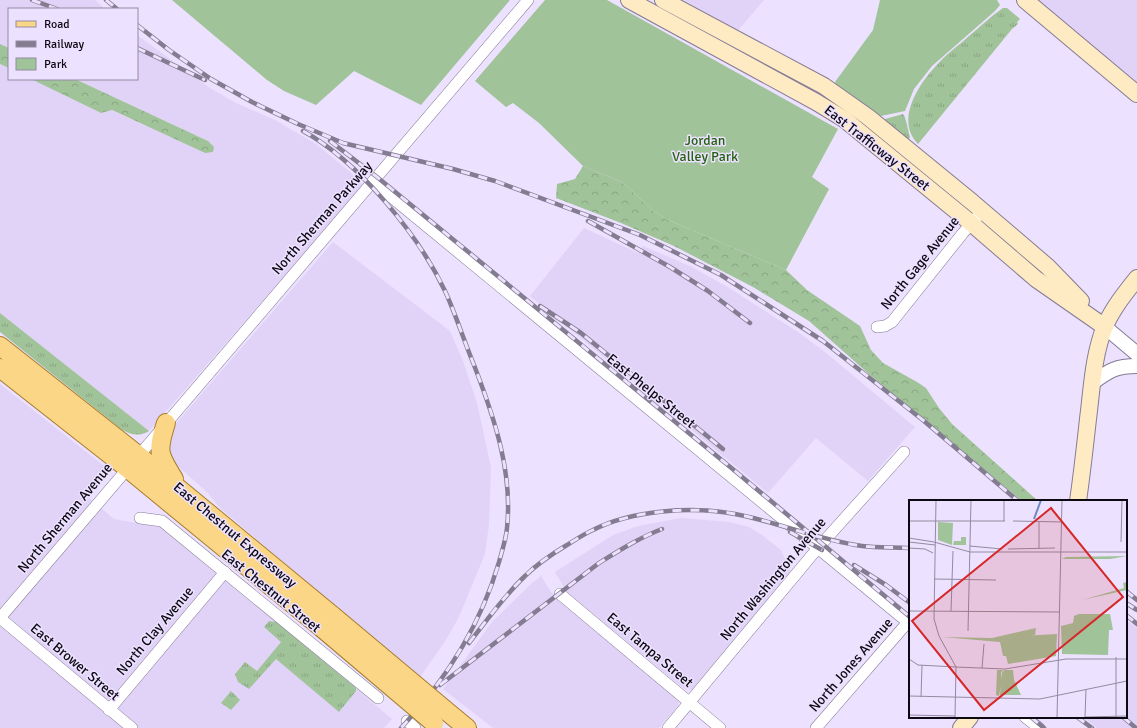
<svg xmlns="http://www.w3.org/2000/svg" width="1137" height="728" font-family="Signika,sans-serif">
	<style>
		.built { fill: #e1d3f7 }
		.grass { fill: url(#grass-tufts) }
		.forest { fill: url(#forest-crowns) }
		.green { fill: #a1c399 }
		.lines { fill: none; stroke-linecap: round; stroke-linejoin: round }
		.minor-casing { stroke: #857b95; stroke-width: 12 }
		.tertiary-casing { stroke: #857b95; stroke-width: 16 }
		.secondary-casing { stroke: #857b95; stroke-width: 18 }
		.primary-casing { stroke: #a77d2a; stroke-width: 20 }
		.minor { stroke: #fff; stroke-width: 11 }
		.tertiary { stroke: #fff; stroke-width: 14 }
		.secondary { stroke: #feebc3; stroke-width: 16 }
		.primary { stroke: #fcd687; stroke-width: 18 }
		.rail-casing { stroke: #847c90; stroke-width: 4.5 }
		.rail { stroke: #ece1ff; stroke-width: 3; stroke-dasharray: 9; stroke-linecap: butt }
		.primary-bridge-casing { stroke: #a77d2a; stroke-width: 20; stroke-linecap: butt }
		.primary-bridge { stroke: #fcd687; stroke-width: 18 }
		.labels { text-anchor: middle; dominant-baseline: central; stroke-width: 3; stroke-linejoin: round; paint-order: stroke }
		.park-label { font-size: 14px; fill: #236110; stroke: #ece1ff }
		.street-label { font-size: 14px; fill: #0d0912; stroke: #ece1ff }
		.inset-river { fill: none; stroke: #6a88c4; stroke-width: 2 }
		.inset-road { fill: none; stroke: #938ba0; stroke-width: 1 }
		.view { fill: #d62828; fill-opacity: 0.15; stroke: #d62828; stroke-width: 2 }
		.inset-edge { fill: none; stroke: #0d0912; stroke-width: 2 }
	</style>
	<defs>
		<pattern id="grass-tufts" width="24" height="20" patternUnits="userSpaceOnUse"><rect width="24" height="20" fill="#a1c399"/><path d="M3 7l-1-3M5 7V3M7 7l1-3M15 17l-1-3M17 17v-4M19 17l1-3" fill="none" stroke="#89a683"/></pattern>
		<pattern id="forest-crowns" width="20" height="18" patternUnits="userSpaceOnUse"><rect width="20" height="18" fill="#a1c399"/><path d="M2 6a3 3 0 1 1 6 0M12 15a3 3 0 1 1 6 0" fill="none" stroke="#89a683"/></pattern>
	</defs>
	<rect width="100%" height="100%" fill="#ece1ff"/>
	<!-- built -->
	<g class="built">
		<path d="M0 0H95L105 9H9V48L0 44Z"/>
		<path d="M672 0H764L735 34Z"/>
		<path d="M1037 0H1137V83L1136 82Z"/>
		<path d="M137 35 210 88 236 103 275 120 316 144 350 172 363 186 149 431 0 313V64L9 68V79H31L101 113 111 110 205 153 208 141 75 79H137Z"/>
		<path d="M584 228 638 253 643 246 690 266 726 286 798 332 825 352 915 427 868 481 816 438 768 493 530 296Z"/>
		<path d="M333 242 450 331 463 361 477 403 491 467 489 525 485 554 459 617 444 643 420 677 308 586 282 561 219 507 208 493 171 460 168 436 172 428Z"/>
		<path d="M0 384 108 469 88 497 114 519 160 527 276 622 392 719 384 728H0Z"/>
		<path d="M681 518 730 522 749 527 762 535 781 550 791 572 692 690 684 689 567 592 555 572 613 535 638 526Z"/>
		<path d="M541 576 551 592 677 698 679 702 678 706 659 728H493L443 689 492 622 531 584Z"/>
		<path d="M1126 620 1137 628V728H1097L1083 717H1126Z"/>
	</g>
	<!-- grass -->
	<g class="grass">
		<path d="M1003 8H1007L1020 19 1017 22 1018 24 1012 29 918 144C895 121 918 85 935 67 945 55 958 46 969 36 980 27 991 16 1003 8Z"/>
		<path d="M903 114C906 117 908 131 910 137L909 139H907L884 120 885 119Z"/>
		<path d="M0 313 149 431C139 437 130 435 121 429L0 332Z"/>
		<path d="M269 621 276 622 356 688V691L339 712 276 659 249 689 238 682 235 674 245 662 257 671 281 642 264 627Z"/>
		<path d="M231 691 240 700 231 710 221 703Z"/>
	</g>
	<!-- forest -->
	<g class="forest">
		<path d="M0 44 9 48V68L0 64Z"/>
		<path d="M31 79H75L208 141 214 147 213 152 205 153 112 110 101 113Z"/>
		<path d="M583 166 622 182 654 211 666 219 786 270 807 290 860 326 871 350 883 363 917 382 926 388 939 408 952 424 1038 501H1022L870 375 809 321 753 287 674 246 621 223 556 198 557 184 575 179Z"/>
	</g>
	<!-- green -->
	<g class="green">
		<path d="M172 0H510L421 105 354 71 316 105 284 91 267 80Z"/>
		<path d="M545 0H607L838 129 812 177 829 189 786 270 666 219 654 211 622 182 583 166 539 123 513 103 506 107 475 81Z"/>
		<path d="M880 0H997L1000 5 995 11 932 66 914 89 905 111 881 116 836 84 835 82 873 30Z"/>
	</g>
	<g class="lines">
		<defs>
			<g id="minor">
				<path d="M373 182 910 624"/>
				<path d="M877 327 885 326 892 322 963 233 982 211"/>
				<path d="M140 518 162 521 378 698"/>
				<path d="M560 594 720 728"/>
				<path d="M0 618 528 0"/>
				<path d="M0 618 132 728"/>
				<path d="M109 710 225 572"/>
				<path d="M1025 717 1039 728"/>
				<path d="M407 721 415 728"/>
				<path d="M668 728 817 549 904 452"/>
				<path d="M816 728 908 622"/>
			</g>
			<g id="tertiary">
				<path d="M1105 327 1137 354"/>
				<path d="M1092 383C1109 371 1115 366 1137 366"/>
			</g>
			<g id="secondary">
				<path d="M629 0 816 102 844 119 971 223 1036 279 1105 327"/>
				<path d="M663 0 824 86 868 117 972 202 1048 267 1081 301"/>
				<path d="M1025 0 1137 94"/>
				<path d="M1078 501C1082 474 1085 446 1088 419 1092 388 1093 356 1105 326 1113 308 1125 293 1137 278"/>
				<path d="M961 728 970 717"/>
			</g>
			<g id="primary">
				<path d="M0 346 138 455 333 616"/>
				<path d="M0 368 127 468 322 628"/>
				<path d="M166 423C157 451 158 454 174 479"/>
				<path d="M444 709 467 728"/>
			</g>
		</defs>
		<!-- minor casing -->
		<use href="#minor" class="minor-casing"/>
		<!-- tertiary casing -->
		<use href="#tertiary" class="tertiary-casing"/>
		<!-- secondary casing -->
		<use href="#secondary" class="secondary-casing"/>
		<!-- primary casing -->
		<use href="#primary" class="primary-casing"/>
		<!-- minor -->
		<use href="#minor" class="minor"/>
		<!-- tertiary -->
		<use href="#tertiary" class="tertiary"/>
		<!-- secondary -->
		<use href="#secondary" class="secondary"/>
		<!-- primary -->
		<use href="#primary" class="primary"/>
		<defs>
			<g id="rail">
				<path d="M32 0 57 9"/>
				<path d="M106 0 117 9"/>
				<path d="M137 25 169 50 211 79 252 102 298 124 343 143 453 169 495 181 640 235 721 275 823 341 924 421 1018 501"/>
				<path d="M137 48 205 80"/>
				<path d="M303 131C358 161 418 234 445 291 456 315 464 341 474 365 494 417 513 472 507 528 506 539 502 551 499 562 481 624 445 681 401 728"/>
				<path d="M330 141 377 177 729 466 910 617"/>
				<path d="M588 221 670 267 708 291 750 323"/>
				<path d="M540 306 581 333 723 449"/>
				<path d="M790 532 822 550"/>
				<path d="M854 565 886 585 910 603"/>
				<path d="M1126 591 1137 600"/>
				<path d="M1126 603 1137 610"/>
				<path d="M1126 615 1137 624"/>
				<path d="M469 643C487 620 504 596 525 576 538 563 552 554 567 545 575 540 584 534 593 530 632 510 692 506 735 514 778 522 818 540 862 546 877 548 894 547 910 548"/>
				<path d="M440 685 599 563C620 550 639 538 662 529"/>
				<path d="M1031 717 1044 728"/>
				<path d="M1077 717 1092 728"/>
				<path d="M1123 717 1136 728"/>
			</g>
		</defs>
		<!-- rail casing -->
		<use href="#rail" class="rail-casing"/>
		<!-- rail -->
		<use href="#rail" class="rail"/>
		<defs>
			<g id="primary-bridge">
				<path d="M333 616 444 709"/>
				<path d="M322 628 434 723"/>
			</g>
		</defs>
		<!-- primary-bridge casing -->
		<use href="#primary-bridge" class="primary-bridge-casing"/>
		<!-- primary-bridge -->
		<use href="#primary-bridge" class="primary-bridge"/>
	</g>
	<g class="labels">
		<!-- park labels -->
		<g class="park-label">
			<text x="705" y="140">Jordan<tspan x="705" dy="16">Valley Park</tspan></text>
		</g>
		<!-- street labels -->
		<g class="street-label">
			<text transform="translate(877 148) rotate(38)">East Trafficway Street</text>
			<text transform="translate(322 218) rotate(-49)">North Sherman Parkway</text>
			<text transform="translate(920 263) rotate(-51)">North Gage Avenue</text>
			<text transform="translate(651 391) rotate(39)">East Phelps Street</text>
			<text transform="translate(65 518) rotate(-50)">North Sherman Avenue</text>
			<text transform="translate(235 535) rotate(40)">East Chestnut Expressway</text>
			<text transform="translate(773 579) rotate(-50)">North Washington Avenue</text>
			<text transform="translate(271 591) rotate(39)">East Chestnut Street</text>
			<text transform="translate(155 631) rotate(-50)">North Clay Avenue</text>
			<text transform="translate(650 650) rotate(40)">East Tampa Street</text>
			<text transform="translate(75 662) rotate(40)">East Brower Street</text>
			<text transform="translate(851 665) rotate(-49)">North Jones Avenue</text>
		</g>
	</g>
	<!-- overview -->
	<g transform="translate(909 500)">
		<rect width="218" height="218" fill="#ece1ff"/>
		<path d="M29 22 44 23 43 45 29 40ZM218 56 201 59H153L157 57ZM88 170H94L92 173 93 181 90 196 87 195Z" fill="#a1c399"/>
		<path d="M218 82V90L173 100 215 88 214 83ZM127 128 126 135 91 142 33 137 83 138Z" fill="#a1c399"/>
		<path d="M52 37H57V45H44L45 41H52ZM170 114H201L204 130H200L199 155 153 154 152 126 164 123 165 116ZM148 134 147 156 99 164 97 156H94L91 142 111 136ZM95 170H104L105 180 112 195H91L93 173Z" fill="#a1c399"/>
		<path class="inset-river" d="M125 19 132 0"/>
		<path class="inset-road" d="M27 0 25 119 30 136 47 167 46 218M0 21H96M95 21V0M104 21 153 22M0 38 25 42 61 52H218M0 42 26 45M212 42 213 0M61 46 93 49M0 48 16 49 24 53M99 49 146 48M130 49V21M25 79 87 80M0 111 151 112M42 111 44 51M59 131 62 0M0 159 9 165 47 167M47 167 96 169 157 159H218M73 168 75 144M177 189 176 217 218 216M0 196 131 199 218 181M12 197 13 165M0 215 46 216M148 218 153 0M207 218V157"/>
		<path class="view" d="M142 8 214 97 75 210 3 121Z"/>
		<rect width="218" height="218" class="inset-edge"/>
	</g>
	<!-- legend -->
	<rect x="8" y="8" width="130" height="72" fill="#ece1ff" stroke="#938ba0"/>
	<rect x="16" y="21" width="20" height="6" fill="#fcd687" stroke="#938ba0"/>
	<text x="44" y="28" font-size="12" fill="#0d0912">Road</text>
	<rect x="16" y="41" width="20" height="6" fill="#847c90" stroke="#938ba0"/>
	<text x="44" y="48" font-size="12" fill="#0d0912">Railway</text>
	<rect x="16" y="58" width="20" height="12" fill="#a1c399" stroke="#938ba0"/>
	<text x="44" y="68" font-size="12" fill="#0d0912">Park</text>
</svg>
